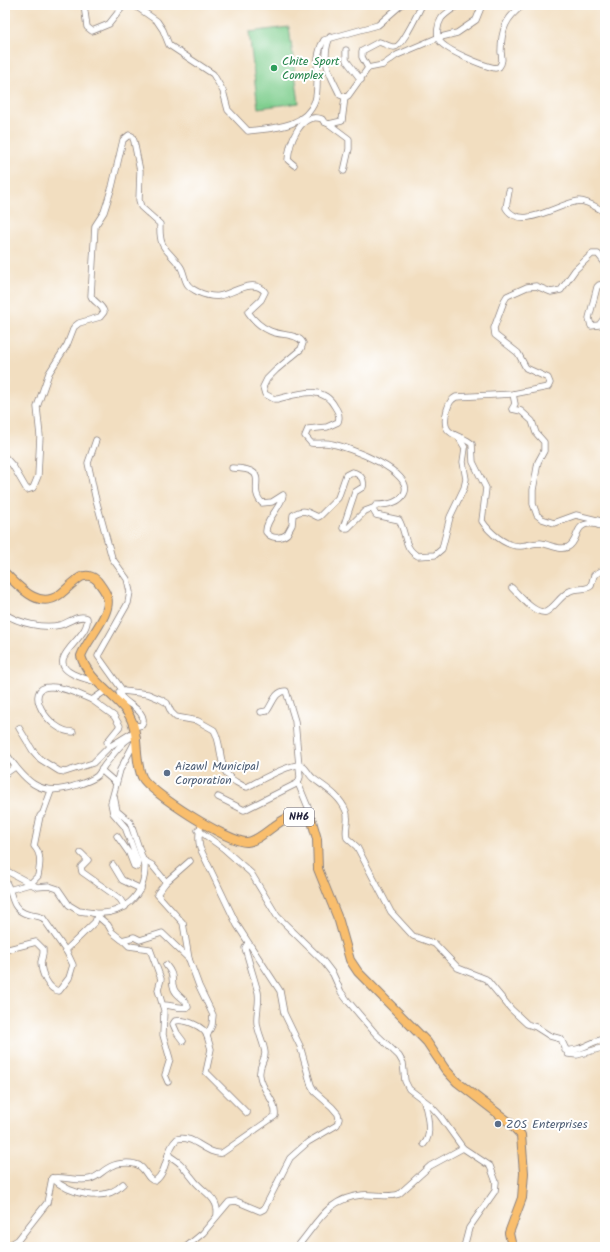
<svg xmlns="http://www.w3.org/2000/svg" width="610" height="1252" font-family="Kalam,sans-serif">
	<style>
		.green { fill: #80cf8f; stroke: #517865 }
		.lines { fill: none; stroke-linecap: round; stroke-linejoin: round }
		.minor-casing { stroke: #8a807e; stroke-width: 7 }
		.highway-casing { stroke: #8a807e; stroke-width: 10 }
		.minor { stroke: #fff; stroke-width: 5.5 }
		.highway { stroke: #f9be6d; stroke-width: 8 }
		.leisure-dot { fill: #2e9e5b; stroke: #fff; stroke-width: 1.5 }
		.service-dot { fill: #5c6f8a; stroke: #fff; stroke-width: 1.5 }
		.labels { text-anchor: middle; dominant-baseline: central; stroke-width: 4; stroke-linejoin: round; paint-order: stroke }
		.shield { fill: #fff; stroke: #646476; stroke-width: 1 }
		.shield-label { font-size: 11px; font-weight: bold; fill: #22223b }
		.leisure-label { font-size: 12px; fill: #27864d; stroke: #fff; text-anchor: start }
		.service-label { font-size: 12px; fill: #4e5e75; stroke: #fff; text-anchor: start }
	</style>
	<rect width="100%" height="100%" fill="#fff"/>
	<filter id="ink" filterUnits="userSpaceOnUse"><feTurbulence type="fractalNoise" baseFrequency=".025" numOctaves="2"/><feDisplacementMap in="SourceGraphic" scale="8" xChannelSelector="R" yChannelSelector="G"/><feConvolveMatrix kernelMatrix="1 2 1 2 8 2 1 2 1" color-interpolation-filters="sRGB"/></filter>
	<filter id="wash" filterUnits="userSpaceOnUse"><feTurbulence type="fractalNoise" baseFrequency=".012" numOctaves="4" result="noise"/><feDisplacementMap in="SourceGraphic" scale="16" xChannelSelector="R" yChannelSelector="G"/><feGaussianBlur stdDeviation="0.9" result="paint"/><feColorMatrix in="noise" values="0 0 0 0 0 0 0 0 0 0 0 0 0 0 0 0 0 1.4 0 .05"/><feComposite in="paint" operator="in"/></filter>
	<g filter="url(#wash)">
		<rect width="100%" height="100%" fill="#f2dec0"/>
		<!-- green -->
		<path class="green" d="M289 27 299 103 258 108 249 32Z"/>
	</g>
	<g filter="url(#ink)">
		<g class="lines">
			<defs>
				<g id="minor">
					<path d="M84 5 87 27 92 31 109 24 124 5"/>
					<path d="M134 5 157 21 163 30 169 45 213 74 223 91 228 110 248 131C273 128 305 128 315 101 318 92 317 79 317 70 318 59 318 49 324 40L378 25 401 5"/>
					<path d="M458 5C453 9 444 14 441 19 438 24 436 34 439 40 444 50 484 66 495 68L499 67C503 62 502 58 501 52 501 29 506 18 523 5"/>
					<path d="M330 37C320 61 330 74 340 95L345 97 348 96 368 68 383 65 397 55 437 38 457 33 476 20 482 5"/>
					<path d="M346 50V60L361 80"/>
					<path d="M368 68 362 57V51L379 42C384 43 389 47 394 47 402 48 418 12 422 5"/>
					<path d="M329 124 349 139V149L344 171"/>
					<path d="M294 165 288 160C289 144 300 111 322 119L324 122 329 124 342 121 345 97"/>
					<path d="M509 191 506 208C521 232 559 203 579 201 588 201 597 208 605 212"/>
					<path d="M605 263 598 254H592L575 270 561 290 551 292 536 286 527 287 507 296 504 301 494 328 495 335 518 353 526 368 548 378 550 383 548 387 513 394 456 397C450 400 449 404 447 410 439 439 461 433 472 444L473 462 486 488 482 521C489 532 505 546 519 546 526 546 533 543 540 543 549 544 559 551 568 547 580 541 573 522 593 524 598 524 600 527 605 527"/>
					<path d="M605 284 599 285 597 287 589 318 591 326 599 325 605 317"/>
					<path d="M513 394 515 404 512 409 521 411 532 421 536 433 544 442V451L538 462 533 490V504L537 515 542 519 554 523 576 515 605 522"/>
					<path d="M96 440 88 463 95 496 112 558 127 579 130 592 128 603 98 656 123 691 148 694 160 699 167 703 171 712 176 717 198 721 214 730C224 747 216 771 236 782 240 784 243 787 247 787 259 781 285 766 298 765 306 765 308 775 314 779 326 788 340 796 346 811 350 819 344 830 347 838L357 847 391 912 413 936 435 944 458 968 486 979 511 1009 527 1024 536 1027 550 1036 561 1039 568 1054 577 1055 605 1047"/>
					<path d="M5 457 13 466 27 490 33 488 38 476 40 436 37 407 49 373 67 345 74 327 79 323 100 317 104 312C102 304 94 303 91 296L95 226 104 212 112 187 123 140 129 135 132 136 134 141 140 171 139 200 141 207 160 224C159 250 166 247 180 266 184 271 184 280 188 285 191 289 195 290 198 292 205 295 212 297 219 296 232 294 254 277 265 292L261 300 248 312C254 321 261 327 270 331 280 336 298 333 303 343L301 349 276 370 267 379 263 387 265 394 274 399H278C298 394 323 384 335 407 338 411 340 417 338 422L327 427 308 429 305 436 311 443C318 444 325 442 332 444 348 447 416 472 404 494 399 503 386 505 376 505L373 510 376 515 399 520C407 534 403 548 418 556L435 555 442 549 450 517 464 488 466 479 463 462 465 448 459 438"/>
					<path d="M232 468C274 469 246 487 262 503L272 502 283 495C282 506 265 520 266 532 271 539 281 539 287 534L292 525 293 515C304 508 307 512 318 517L320 516 338 498 346 475 352 472C360 474 365 479 363 487L355 492 343 528H348L365 511 373 508"/>
					<path d="M512 588C520 596 534 614 546 612 555 607 560 596 570 591 577 587 584 591 591 586L594 575 605 569"/>
					<path d="M5 614C19 623 43 629 60 625 68 623 78 614 87 618 91 638 42 659 73 674 81 678 90 680 97 682"/>
					<path d="M123 691 119 692C121 704 149 709 142 725L138 726 133 724"/>
					<path d="M92 700 114 716 120 726 107 742 109 747"/>
					<path d="M19 728 33 751 40 759 59 771 65 772 93 763 109 747 135 731"/>
					<path d="M73 732C48 732 22 687 50 687 63 686 80 695 92 700L105 691"/>
					<path d="M5 752C25 780 38 798 74 786 81 784 91 781 97 776 99 774 102 769 104 766 113 755 122 740 136 735"/>
					<path d="M101 770 116 783"/>
					<path d="M5 774 15 767"/>
					<path d="M298 783 310 812 304 817"/>
					<path d="M218 797 244 810 298 783 300 777 295 721 286 691C275 691 273 703 267 711L261 712"/>
					<path d="M198 830 223 848 251 873 277 916 323 961 333 974 341 992 347 1000 375 1033 399 1056 403 1063 405 1081 409 1089 430 1105 440 1116 463 1148 490 1166 496 1182 495 1191 469 1228 464 1247"/>
					<path d="M117 836 129 853 134 866 137 867 138 862 125 827 113 813 111 803 120 770 137 738"/>
					<path d="M81 853 88 860 81 867 82 872 120 899 125 907"/>
					<path d="M143 860 152 865 166 882"/>
					<path d="M113 865 122 880 141 889"/>
					<path d="M5 870 37 887 49 886 58 889 69 905 79 911 94 913 108 925 112 932 122 940 134 937 140 940 162 933 189 959 199 986 213 1015 212 1025 207 1036 211 1049 206 1072 247 1113"/>
					<path d="M5 881C13 891 10 907 24 913 30 916 37 915 43 918L66 951"/>
					<path d="M5 891 30 884 38 876C40 865 42 854 34 846L40 816 43 813 51 791"/>
					<path d="M93 913C123 916 145 896 145 866L130 822 117 811 114 796"/>
					<path d="M124 941 129 946 150 949 161 979 158 990 164 1010 163 1035 170 1059 165 1075 168 1082"/>
					<path d="M5 950 36 942 43 949C44 954 42 957 41 962 41 972 48 990 59 991L69 978 73 965 66 950 95 922 97 916"/>
					<path d="M189 959 183 923 157 894 166 882 190 861"/>
					<path d="M163 1005C172 1005 178 1009 188 1007 186 998 177 997 174 989 170 979 176 977 166 965"/>
					<path d="M183 1041 177 1033 173 1024 175 1021C185 1019 204 1026 207 1036"/>
					<path d="M565 1050C581 1052 590 1041 605 1039"/>
					<path d="M424 1101C427 1112 433 1135 424 1144"/>
					<path d="M168 1155C184 1165 182 1166 193 1179 201 1191 219 1197 217 1214"/>
					<path d="M52 1178C70 1195 105 1203 123 1184"/>
					<path d="M6 1247 18 1240 47 1203 52 1178C65 1176 77 1182 90 1179 98 1177 101 1172 108 1168 115 1163 128 1162 135 1164 146 1166 146 1180 155 1181 168 1172 165 1150 177 1139 194 1134 206 1155 222 1153L275 1116C277 1101 262 1091 260 1076 258 1066 265 1061 265 1053 264 1043 258 1033 257 1023 256 1012 260 1003 258 992L245 948 248 943"/>
					<path d="M186 1247 203 1233 229 1202 236 1201 260 1211 264 1209 290 1158 308 1142 337 1125 339 1119 338 1114 332 1107 315 1092 311 1085 300 1046 284 1013 280 991 237 925 200 848C198 839 198 832 202 823"/>
					<path d="M236 1247H248"/>
					<path d="M297 1247C317 1224 327 1198 362 1195 373 1194 389 1198 399 1194L430 1166 463 1148"/>
				</g>
				<path id="highway" d="M5 573C19 586 38 610 59 595 66 590 73 582 81 577 88 574 95 577 99 583 102 587 106 592 107 597 113 613 87 639 81 656 88 680 113 693 127 712 141 732 133 756 142 777 149 792 229 843 247 842 267 840 287 802 312 821L317 839 318 869 339 921 350 960 358 972 427 1042 445 1069 457 1082 509 1122 521 1135 524 1173 522 1198 509 1233 512 1247"/>
			</defs>
			<!-- minor casing -->
			<use href="#minor" class="minor-casing"/>
			<!-- highway casing -->
			<use href="#highway" class="highway-casing"/>
			<!-- minor -->
			<use href="#minor" class="minor"/>
			<!-- highway -->
			<use href="#highway" class="highway"/>
		</g>
	</g>
	<!-- markers -->
	<circle class="leisure-dot" cx="274" cy="68" r="4"/>
	<g class="service-dot">
		<circle cx="167" cy="773" r="4"/>
		<circle cx="498" cy="1124" r="4"/>
	</g>
	<g class="labels">
		<!-- shield labels -->
		<rect class="shield" x="284" y="808" width="30" height="18" rx="3"/>
		<g class="shield-label">
			<text x="299" y="817">NH6</text>
		</g>
		<!-- leisure labels -->
		<g class="leisure-label">
			<text x="282" y="61">Chite Sport<tspan x="282" dy="14">Complex</tspan></text>
		</g>
		<!-- service labels -->
		<g class="service-label">
			<text x="175" y="766">Aizawl Municipal<tspan x="175" dy="14">Corporation</tspan></text>
			<text x="506" y="1124">ZOS Enterprises</text>
		</g>
	</g>
	<!-- margin -->
	<rect width="610" height="1252" fill="none" stroke="#fff" stroke-width="20"/>
</svg>
